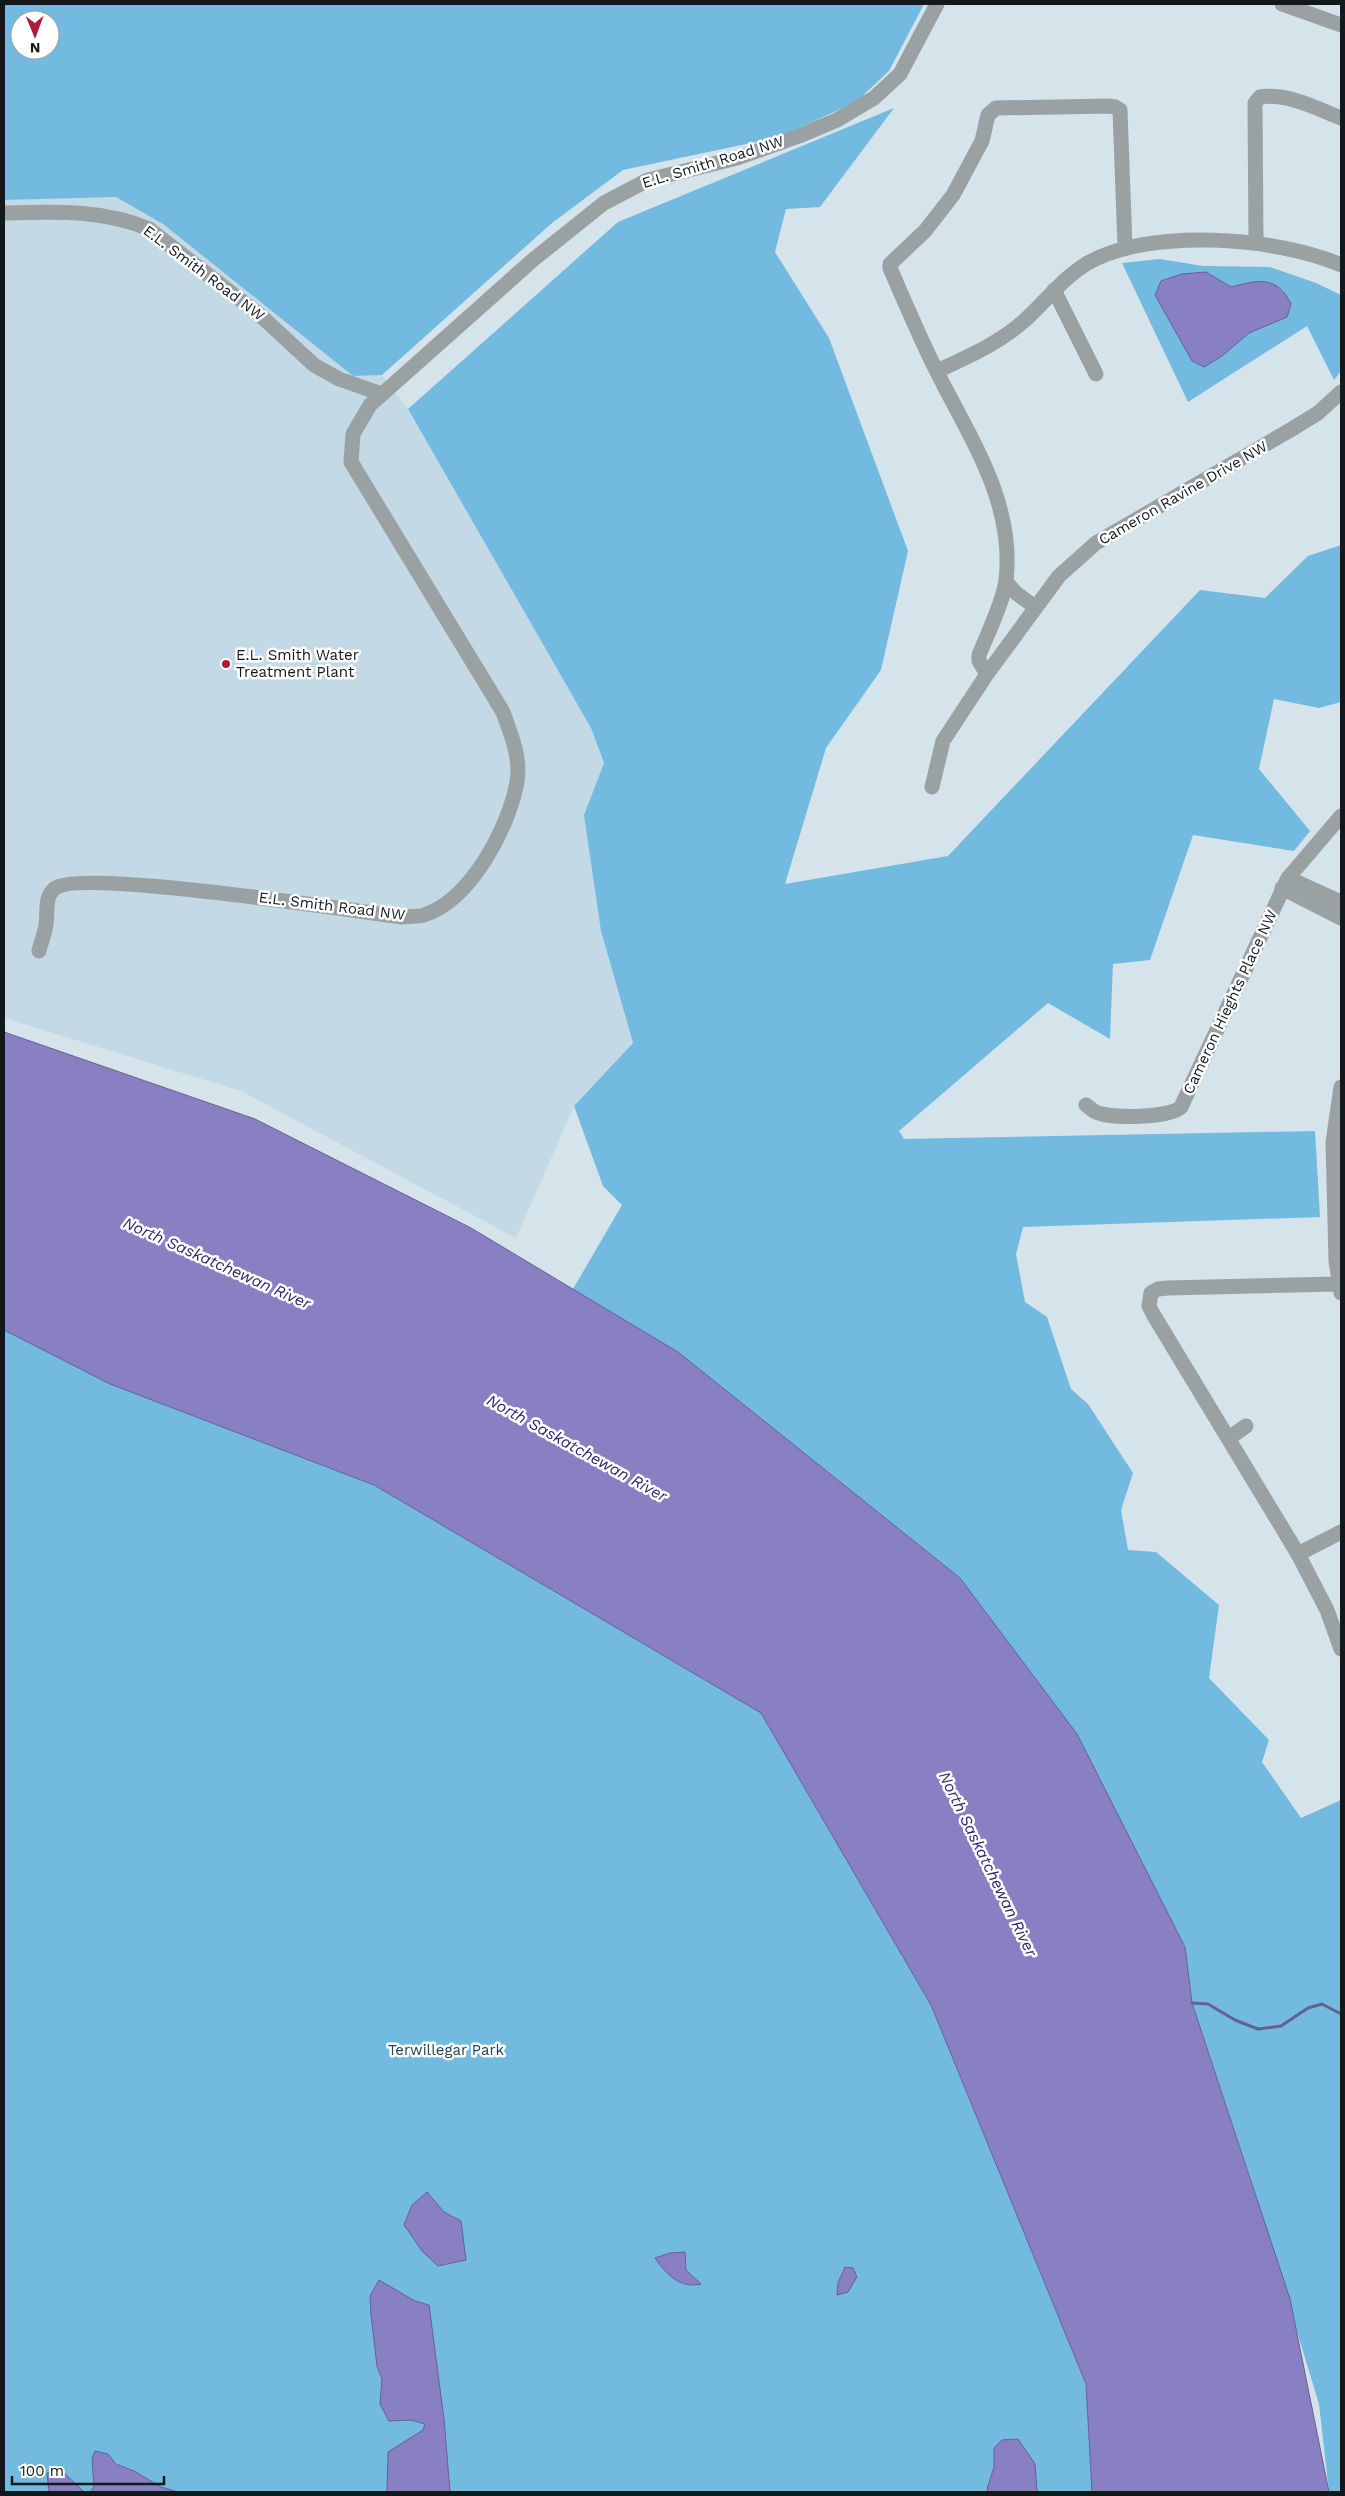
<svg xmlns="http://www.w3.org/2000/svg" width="1345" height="2496" font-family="'Work Sans',sans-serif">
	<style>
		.built { fill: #c3d9e5 }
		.green { fill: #73bae0; fill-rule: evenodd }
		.water { fill: #8980c3; stroke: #666190 }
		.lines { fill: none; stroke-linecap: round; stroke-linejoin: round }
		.stream { stroke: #666190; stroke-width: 3 }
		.minor { stroke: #9aa1a2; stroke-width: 15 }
		.poi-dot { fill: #af1b3c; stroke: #fff; stroke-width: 2 }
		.labels { text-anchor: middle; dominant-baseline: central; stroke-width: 5; stroke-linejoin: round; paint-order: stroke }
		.street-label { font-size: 15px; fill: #13181a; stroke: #fff }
		.poi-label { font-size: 15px; fill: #13181a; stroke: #fff; text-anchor: start }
		.park-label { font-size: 15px; fill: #1f4456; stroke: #fff }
		.water-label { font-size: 16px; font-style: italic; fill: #362171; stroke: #fff }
	</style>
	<rect width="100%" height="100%" fill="#d5e3eb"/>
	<!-- built -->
	<path class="built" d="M116 197 163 224 353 376 382 375 408 409 591 728 604 763 584 815 603 938 633 1043 574 1106 516 1238 241 1091 4 1018V200Z"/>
	<!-- green -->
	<g class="green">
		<path d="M4 4H924L889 71 856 102 779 137 623 170 552 223 382 375 353 376 163 224 116 197 4 200ZM20 20H50V50H20Z"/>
		<path d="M894 108 820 207 786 209 775 252 829 338 908 551 881 670 826 748 785 884 948 856 1200 590 1265 598 1308 556 1341 545V702L1319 708 1274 699 1259 769 1310 831 1294 851 1193 835 1150 960 1113 964 1110 1039 1048 1003 899 1131 904 1139 1315 1131 1320 1217 1023 1227 1016 1254 1025 1302 1047 1317 1071 1389 1088 1404 1133 1473 1121 1510 1128 1550 1156 1552 1219 1605 1209 1678 1269 1740 1262 1762 1301 1818 1341 1800V2492H1329L1319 2404 1250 2177 1192 2003 1185 1947 960 1578 678 1352 573 1289 622 1205 603 1186 574 1106 633 1043 601 931 584 815 604 763 591 728 408 409 618 222Z"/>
		<path d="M1160 259 1203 266 1270 267 1316 283 1341 295V371L1334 380 1307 326 1188 402 1122 263Z"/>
		<path d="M4 1323 110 1384 374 1485 761 1713 931 2005 1086 2384 1092 2492H4Z"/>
	</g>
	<!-- water -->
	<g class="water">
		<path d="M1206 272 1231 287C1258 280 1277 275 1291 304L1287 317 1249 333 1222 356 1204 367 1192 361 1155 295 1161 281 1182 274Z"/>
		<path d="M4 1032 255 1119 471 1228 678 1352 960 1578 1077 1734 1185 1947 1192 2003 1290 2299 1329 2492H1092L1086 2384 931 2005 761 1713 374 1485 110 1384 4 1330Z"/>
		<path d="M427 2192 444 2212 461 2221 466 2260 438 2266 422 2251 404 2225 412 2205Z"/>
		<path d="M685 2252 686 2270 701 2284C680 2289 666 2274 655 2258L670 2253Z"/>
		<path d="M845 2267 853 2268 857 2277 848 2292 837 2295 838 2283Z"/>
		<path d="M379 2280 415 2301 429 2305 444 2419 450 2492H387L388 2452 423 2430 425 2424 411 2420 389 2421 380 2404 382 2379 377 2366 371 2314 370 2296Z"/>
		<path d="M1018 2439 1035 2464 1037 2492H988L987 2489 994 2467V2448L1002 2440Z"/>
		<path d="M95 2451 108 2454 116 2464 134 2471 161 2487 178 2492H90L94 2487 92 2458Z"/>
		<path d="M61 2470 84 2492H49L47 2473Z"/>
	</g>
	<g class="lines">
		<!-- stream -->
		<path class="stream" d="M1192 2003 1208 2004 1235 2020 1258 2029 1281 2026 1308 2008 1322 2004 1341 2014"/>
		<!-- minor -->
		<g class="minor">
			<path d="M1282 4 1341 25"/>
			<path d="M4 213C54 212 102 209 149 229L261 316 314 365 339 379 382 394"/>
			<path d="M1256 243 1255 103 1260 97C1288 93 1316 108 1341 118"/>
			<path d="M1054 290 1096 374"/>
			<path d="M937 371C967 357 1000 343 1025 320 1046 301 1062 279 1086 264 1148 227 1277 237 1341 265"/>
			<path d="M1006 582 1016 593 1035 607"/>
			<path d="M987 674 979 661V655C987 635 1004 600 1006 580 1015 503 970 438 937 372 920 338 905 303 890 268V264L925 231 953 195 982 141 988 115 996 108 1109 106 1115 107 1120 110 1125 247"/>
			<path d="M932 787 943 741 987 674 1059 576 1096 543 1292 429 1318 413 1341 392"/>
			<path d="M1288 878 1341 902"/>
			<path d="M1282 888 1341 918"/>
			<path d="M39 951C41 942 45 933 46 925 48 913 44 898 54 889 76 868 355 911 401 917 408 916 418 917 424 915 471 900 509 827 517 782 521 757 511 735 503 712L351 462 353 434 370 405 534 259 604 203 648 180 737 158 799 136 837 120 874 98 900 74 937 4"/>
			<path d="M1341 1087 1333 1142 1336 1261 1341 1293"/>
			<path d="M1086 1105C1089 1107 1093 1111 1096 1112 1111 1119 1170 1118 1181 1107L1288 878 1341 816"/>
			<path d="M1339 1284 1168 1288 1158 1289 1151 1293 1149 1306 1153 1314 1298 1554 1327 1610 1341 1649"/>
			<path d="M1229 1438 1246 1426"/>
			<path d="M1298 1554 1341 1532"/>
		</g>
	</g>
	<!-- markers -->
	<circle class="poi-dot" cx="226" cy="664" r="5"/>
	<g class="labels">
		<!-- street labels -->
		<g class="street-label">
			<text transform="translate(713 162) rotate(-17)">E.L. Smith Road NW</text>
			<text transform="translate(204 273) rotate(37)">E.L. Smith Road NW</text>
			<text transform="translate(1183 493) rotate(-30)">Cameron Ravine Drive NW</text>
			<text transform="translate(332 906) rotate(7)">E.L. Smith Road NW</text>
			<text transform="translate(1230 1002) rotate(-65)">Cameron Hieghts Place NW</text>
		</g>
		<!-- poi labels -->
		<g class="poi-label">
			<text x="236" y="655">E.L. Smith Water<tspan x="236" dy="17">Treatment Plant</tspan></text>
		</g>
		<!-- park labels -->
		<g class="park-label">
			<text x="446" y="2050">Terwillegar Park</text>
		</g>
		<!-- water labels -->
		<g class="water-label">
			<text transform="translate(217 1263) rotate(24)">North Saskatchewan River</text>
			<text transform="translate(577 1448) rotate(29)">North Saskatchewan River</text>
			<text transform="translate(988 1864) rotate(64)">North Saskatchewan River</text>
		</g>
	</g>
	<!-- border -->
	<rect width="1345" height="2496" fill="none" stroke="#13181a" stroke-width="10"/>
	<!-- north arrow -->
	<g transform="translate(35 35) rotate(179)"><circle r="24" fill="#ffffff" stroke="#a1a3a3"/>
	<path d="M0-4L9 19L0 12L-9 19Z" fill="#af1b3c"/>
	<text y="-8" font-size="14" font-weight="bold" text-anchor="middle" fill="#13181a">N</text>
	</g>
	<!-- scale -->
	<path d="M12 2476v8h152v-8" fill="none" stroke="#13181a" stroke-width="2.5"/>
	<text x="20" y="2476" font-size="15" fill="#13181a" stroke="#ffffff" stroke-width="4" paint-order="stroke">100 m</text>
</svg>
